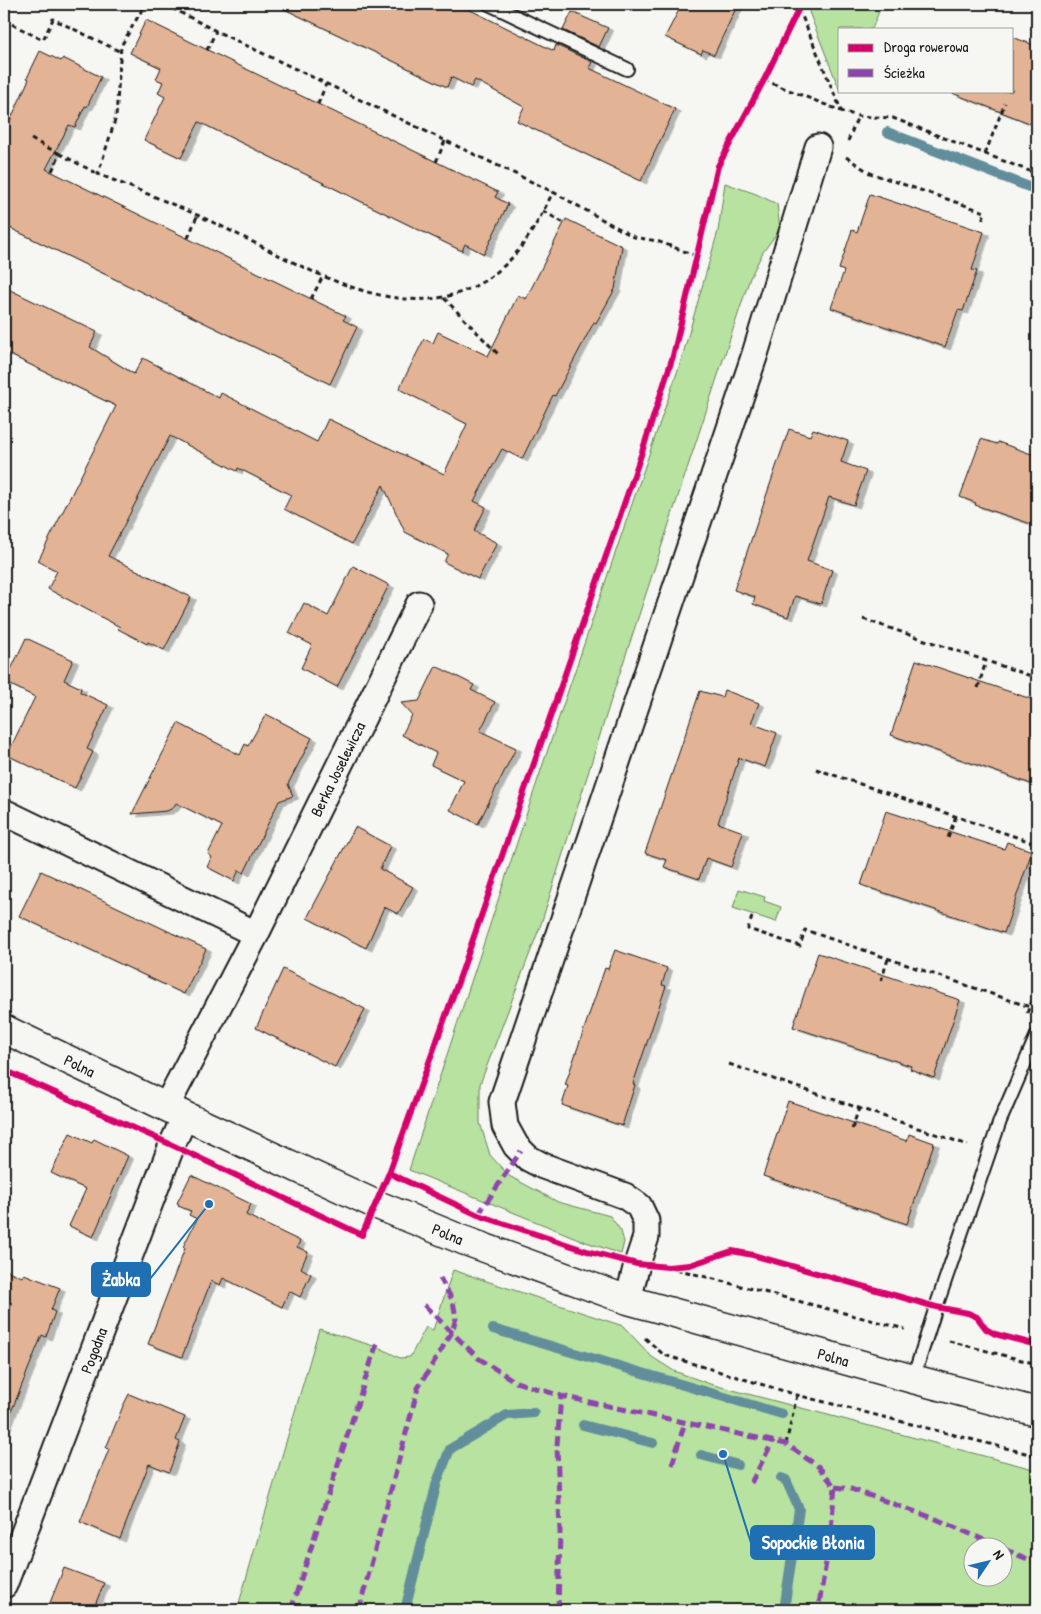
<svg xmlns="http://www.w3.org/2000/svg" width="1041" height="1614" font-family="'Patrick Hand',sans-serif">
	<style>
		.green { fill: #b8e29f; stroke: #6a7f5e; fill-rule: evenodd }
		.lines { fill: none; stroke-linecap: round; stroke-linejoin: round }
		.stream { stroke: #628e9c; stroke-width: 10 }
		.building { fill: #e3b395; stroke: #1c1c1c; filter: url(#shadow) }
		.lane-casing { stroke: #1c1c1c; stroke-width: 16 }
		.street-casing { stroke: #1c1c1c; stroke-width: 29 }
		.secondary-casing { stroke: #1c1c1c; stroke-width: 31 }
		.path { stroke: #1c1c1c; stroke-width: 3; stroke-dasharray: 5 4; stroke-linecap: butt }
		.lane { stroke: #f6f6f2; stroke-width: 12 }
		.street { stroke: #f6f6f2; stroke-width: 25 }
		.secondary { stroke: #f6f6f2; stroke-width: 28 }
		.quiet { stroke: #8e44ad; stroke-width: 5; stroke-dasharray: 10 5; stroke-linecap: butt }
		.cycleway-casing { stroke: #f6f6f2; stroke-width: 9 }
		.cycleway { stroke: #d6006c; stroke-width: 6 }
		.labels { text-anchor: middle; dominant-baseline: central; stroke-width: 4; stroke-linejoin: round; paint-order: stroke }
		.street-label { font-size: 16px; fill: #1c1c1c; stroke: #f6f6f2 }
		.leader { fill: none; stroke: #1f6fb2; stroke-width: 2 }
		.callout-dot { fill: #1f6fb2; stroke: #f6f6f2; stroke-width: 2 }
		.callout { fill: #1f6fb2; stroke: #1f6fb2; stroke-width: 2 }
		.callout-label { font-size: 18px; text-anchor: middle; font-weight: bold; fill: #fff }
	</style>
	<defs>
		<filter id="shadow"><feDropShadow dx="5.5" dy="3" stdDeviation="0" flood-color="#0004"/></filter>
	</defs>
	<rect width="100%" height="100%" fill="#f6f6f2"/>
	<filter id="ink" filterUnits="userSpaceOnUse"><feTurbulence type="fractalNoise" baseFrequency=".02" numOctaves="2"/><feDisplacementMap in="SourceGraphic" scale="10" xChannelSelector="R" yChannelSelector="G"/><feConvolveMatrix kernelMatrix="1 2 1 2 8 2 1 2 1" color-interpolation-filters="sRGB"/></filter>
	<g filter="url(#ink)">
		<!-- green -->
		<g class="green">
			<path d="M813 4H882L872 29H840V91L809 12Z"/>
			<path d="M725 183 756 194 777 204 780 229 763 252 750 278 610 703 541 924 480 1084V1123L490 1155 509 1176 558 1202 610 1216 621 1231 624 1242 621 1254 586 1242 409 1170 543 764 681 361 718 231Z"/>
			<path d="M739 889 765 897 764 901 781 907 776 922 733 908Z"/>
			<path d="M453 1270 623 1326 652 1357 674 1371 710 1384 1037 1470V1610H237L319 1329 380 1348 400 1358 410 1357 426 1327 433 1330ZM974 1546H1004V1576H974Z"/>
		</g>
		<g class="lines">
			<!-- stream -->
			<g class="stream">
				<path d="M887 132 1037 190"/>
				<path d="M493 1329 782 1414"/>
				<path d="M583 1425 653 1443"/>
				<path d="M701 1455 738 1465"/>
				<path d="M781 1478 786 1480 799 1509 784 1610"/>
				<path d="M405 1610 437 1482 450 1449 507 1415 534 1413"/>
			</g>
		</g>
		<!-- building -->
		<g class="building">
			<path d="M274 4H458L554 51 556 45 592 62 589 68 675 109 641 181 517 121 524 107 475 80 471 87 451 77 447 87Z"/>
			<path d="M682 4H738L714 55 703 50 701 54 665 37Z"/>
			<path d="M572 12 608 28 599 47 563 30Z"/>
			<path d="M146 20 498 192 495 197 508 204 484 254 465 244 462 251 199 122 181 158 144 140 165 97 158 93 163 82 156 79 161 68 130 53Z"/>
			<path d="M1012 37 1037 46V126L952 93 953 91H1012Z"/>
			<path d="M40 51 61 61 63 58 101 77 87 107 85 106 75 127 69 125 46 169 346 316 343 320 357 327 330 384 4 225V134L29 79 27 78Z"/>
			<path d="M870 194 984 232 972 270 977 271 963 311 958 310 945 347 831 308 844 271 839 269 852 230 857 232Z"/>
			<path d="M566 219 622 246 615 289 596 323 594 322 555 396 553 395 522 459 502 449 474 501 486 507 474 531 497 543 478 579 444 562 448 554 405 532 383 485 352 544 284 509 291 495 238 468 237 471 170 436 108 556 191 597 164 650 148 642 147 644 118 629 120 627 48 589 57 571 38 561 116 406 4 352V287L97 332 90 347 134 374 143 358 219 398 221 393 317 442 328 419 444 474 467 424 399 389 424 339 433 343 438 332 488 356 518 295 526 299Z"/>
			<path d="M789 429 810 436 813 429 848 441 841 462 866 471 854 505 829 497 807 561 832 570 821 604 795 596 788 617 753 604 755 597 734 590Z"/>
			<path d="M981 439 997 444 998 442 1037 456V526L975 505 976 503 960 497Z"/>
			<path d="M353 566 389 585 337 687 301 668 312 645 289 633 304 603 328 616Z"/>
			<path d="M26 638 73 660 64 680 81 688 80 692 108 705 87 749 93 752 75 788 7 755 35 697 5 682Z"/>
			<path d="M916 660 1037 701V786L891 735Z"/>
			<path d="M436 666 474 685 471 690 495 702 480 731 516 748 478 824 450 810 464 781 431 765 436 753 402 735 412 715 401 703 419 701Z"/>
			<path d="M724 690 759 703 751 723 777 733 765 767 739 758 718 823 743 832 731 867 706 858 699 879 664 867 667 860 645 853 700 691 722 697Z"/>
			<path d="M266 714 312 738 288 784 293 796 279 801 244 873 239 870 234 881 207 867 212 857 208 854 222 826 176 803 173 808 167 811 132 814 178 723 240 755 245 744 248 746Z"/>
			<path d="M886 811 1004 849 1007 842 1032 851 1004 933 861 885Z"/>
			<path d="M355 827 390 846 380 869 413 887 398 914 384 907 366 948 307 918Z"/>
			<path d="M41 871 206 949 184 994 19 916Z"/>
			<path d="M615 950 667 968 662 985 666 986 633 1084 635 1085 622 1126 562 1105 568 1086 565 1085 605 968 608 969Z"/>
			<path d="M818 953 960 1000 934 1078 910 1069 911 1066 793 1027Z"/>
			<path d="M283 969 365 1009 335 1067 256 1028Z"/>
			<path d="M788 1101 907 1141 909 1134 934 1143 907 1224 763 1176Z"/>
			<path d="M70 1133 92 1143 94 1139 128 1156 93 1237 69 1226 86 1189 51 1173Z"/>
			<path d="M191 1175 251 1204 246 1215 300 1241 297 1247 308 1252 301 1268 311 1274 300 1297 289 1291 282 1307 223 1278 220 1285 211 1281 182 1357 148 1344 185 1248 183 1247 197 1219 189 1215 191 1211 178 1206 179 1204 177 1203Z"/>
			<path d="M4 1269 22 1277 24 1274 60 1288 51 1310 55 1312 46 1337 42 1335 5 1427 4 1426V1325L12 1303 4 1300Z"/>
			<path d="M129 1394 185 1417 176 1440 180 1442 169 1472 149 1464 120 1539 80 1522 109 1449 106 1448 123 1406Z"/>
			<path d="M64 1568 104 1583 93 1610H47Z"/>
		</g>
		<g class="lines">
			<defs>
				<g id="lane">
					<path d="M489 4 627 69"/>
					<path d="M913 1379 936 1307 1000 1121 1037 1035"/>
				</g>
				<g id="street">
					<path d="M4 812 256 934"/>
					<path id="s1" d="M166 1107 256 934 419 604"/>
					<path d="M628 1300 637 1264 646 1237V1221L639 1206 625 1196 543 1166 528 1158 516 1146 505 1126 502 1102 755 354 818 147"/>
					<path id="s2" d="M4 1585 172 1145 185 1116"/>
				</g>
				<g id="secondary">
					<path id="s3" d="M4 1029 185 1116 375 1204 463 1240 628 1300 913 1379 1037 1412"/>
				</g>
			</defs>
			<!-- lane casing -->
			<use href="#lane" class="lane-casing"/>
			<!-- street casing -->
			<use href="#street" class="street-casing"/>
			<!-- secondary casing -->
			<use href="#secondary" class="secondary-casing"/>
			<!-- path -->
			<g class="path">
				<path d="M150 4 143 8 121 46 116 117 98 174C145 193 192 211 237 234 320 275 426 342 508 262 528 242 541 216 553 192"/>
				<path d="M164 4 216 31 553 192 634 237 657 241 697 256"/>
				<path d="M799 9 841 110"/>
				<path d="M4 20 43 40 53 19 119 51"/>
				<path d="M207 50 216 31"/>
				<path d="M1037 55V54"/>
				<path d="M764 80 841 111 858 116 893 118 1037 174"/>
				<path d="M318 104 326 84"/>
				<path d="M31 139 60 154"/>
				<path d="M848 141 858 116"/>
				<path d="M985 154 1005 103"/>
				<path d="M846 157 870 173 985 212 982 221"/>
				<path d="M436 162 445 141"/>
				<path d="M52 171 60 154 98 174"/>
				<path d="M543 211 564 223"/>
				<path d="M188 238 198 214"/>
				<path d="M444 298 498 354"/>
				<path d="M311 299 323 276"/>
				<path d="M863 619 1037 678"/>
				<path d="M978 688 986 661"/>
				<path d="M816 769 1037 844"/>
				<path d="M948 838 956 816"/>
				<path d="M752 917 748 929 800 946 805 930 1030 1007"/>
				<path d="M881 981 888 959"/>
				<path d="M1027 1013 1037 989"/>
				<path d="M729 1064 968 1145"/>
				<path d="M852 1129 859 1108"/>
				<path d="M668 1267 905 1329"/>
				<path d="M645 1338 664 1355 797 1395 1037 1456"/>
				<path d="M949 1341 1037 1364"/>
				<path d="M786 1444 797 1395"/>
			</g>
			<!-- lane -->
			<use href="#lane" class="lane"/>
			<!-- street -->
			<use href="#street" class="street"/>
			<!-- secondary -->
			<use href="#secondary" class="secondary"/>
			<!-- quiet -->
			<g class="quiet">
				<path d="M478 1215 521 1151"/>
				<path d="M424 1305 478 1358 516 1382 561 1396 786 1444 819 1467 835 1487 830 1539 818 1610"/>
				<path d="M672 1465 685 1422"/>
				<path d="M751 1483 773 1441"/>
				<path d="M835 1487 851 1489 936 1519 998 1546"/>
				<path d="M1004 1549 1037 1563"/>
				<path d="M291 1610 378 1340"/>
				<path d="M359 1610 418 1388 452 1332 456 1318 453 1301 440 1278"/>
				<path d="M558 1610 560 1532 557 1445 561 1396"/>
			</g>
			<defs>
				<g id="cycleway">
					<path d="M4 1070 172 1145 362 1235 389 1173 462 971 641 455 673 356 718 166 764 80 801 4"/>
					<path d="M389 1173 478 1215 590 1252 637 1264 668 1267 690 1265 732 1251 753 1255 936 1307 968 1313 977 1317 986 1329 995 1334 1037 1345"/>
				</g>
			</defs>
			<!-- cycleway casing -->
			<use href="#cycleway" class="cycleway-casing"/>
			<!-- cycleway -->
			<use href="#cycleway" class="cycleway"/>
		</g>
	</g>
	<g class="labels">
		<!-- street labels -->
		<g class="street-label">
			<text stroke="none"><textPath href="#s1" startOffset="379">Berka Joselewicza</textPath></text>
			<text stroke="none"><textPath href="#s3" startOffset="84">Polna</textPath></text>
			<text stroke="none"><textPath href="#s3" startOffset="489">Polna</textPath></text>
			<text stroke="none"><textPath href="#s2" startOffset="251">Pogodna</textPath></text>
			<text stroke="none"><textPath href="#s3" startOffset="894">Polna</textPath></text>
		</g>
	</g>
	<!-- callouts -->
	<path class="leader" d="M209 1204L150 1279M723 1454L751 1543"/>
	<g class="callout-dot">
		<circle cx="209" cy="1204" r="5"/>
		<circle cx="723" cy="1454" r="5"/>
	</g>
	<g class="callout">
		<rect x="92" y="1263" width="58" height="33" rx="5"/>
		<rect x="751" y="1526" width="123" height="33" rx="5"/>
	</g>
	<g class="callout-label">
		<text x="121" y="1286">Żabka</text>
		<text x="813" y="1549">Sopockie Błonia</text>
	</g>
	<!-- margin -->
	<rect width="1041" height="1614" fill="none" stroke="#f6f6f2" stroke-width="20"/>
	<rect x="10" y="10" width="1021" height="1594" fill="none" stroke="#1c1c1c" stroke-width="2" filter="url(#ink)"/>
	<!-- legend -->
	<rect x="838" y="28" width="175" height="65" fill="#f6f6f2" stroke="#9f9f9c"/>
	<rect x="848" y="44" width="25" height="8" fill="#d6006c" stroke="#9f9f9c"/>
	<text x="884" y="52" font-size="15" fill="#1c1c1c">Droga rowerowa</text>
	<rect x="848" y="69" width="25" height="8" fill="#8e44ad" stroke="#9f9f9c"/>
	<text x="884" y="78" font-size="15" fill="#1c1c1c">Ścieżka</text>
	<!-- north arrow -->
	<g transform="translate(988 1562) rotate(55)"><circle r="24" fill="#f6f6f2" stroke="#9f9f9c"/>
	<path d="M0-4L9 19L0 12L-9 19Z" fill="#1f6fb2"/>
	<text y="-8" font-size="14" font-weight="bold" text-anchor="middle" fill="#1c1c1c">N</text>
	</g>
</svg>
